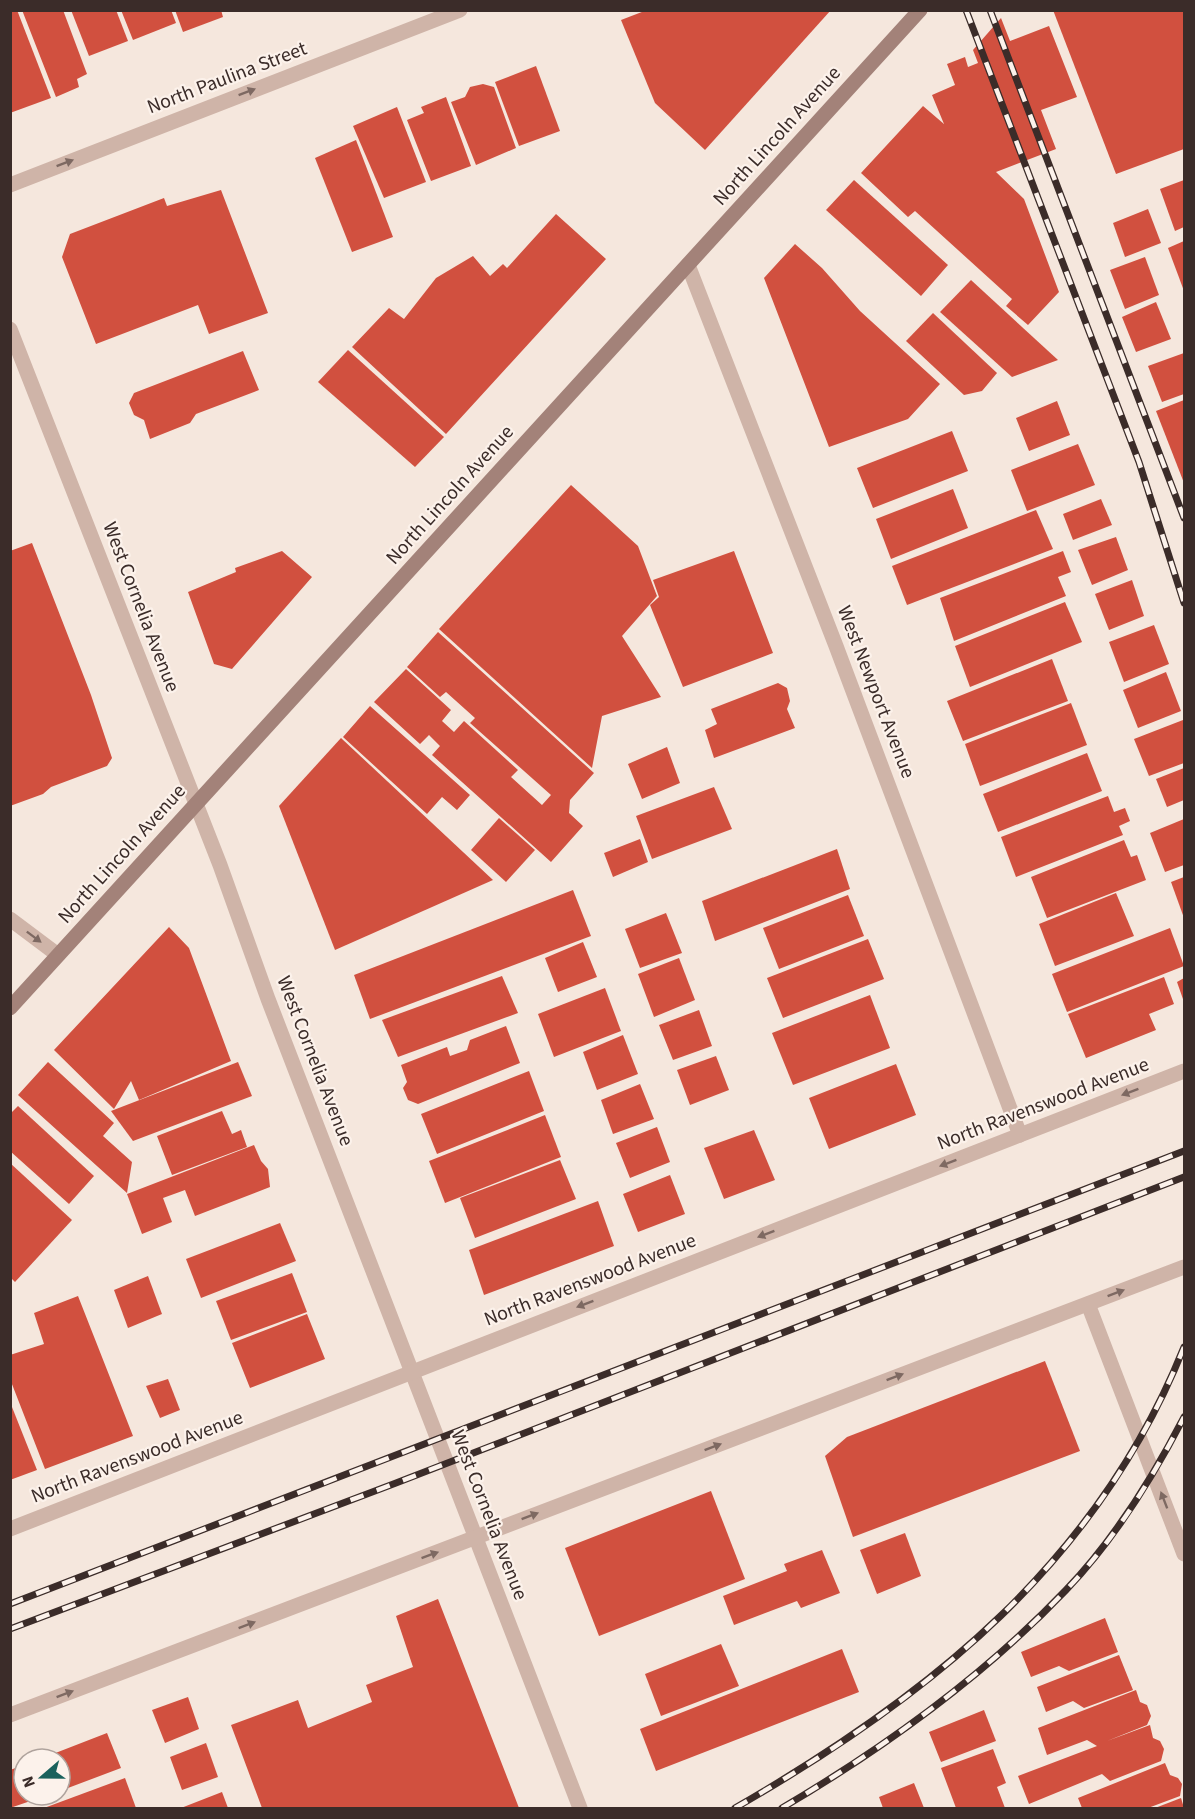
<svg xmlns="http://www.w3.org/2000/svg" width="1195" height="1819" font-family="'Source Sans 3',sans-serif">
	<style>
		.building { fill: #d1503f }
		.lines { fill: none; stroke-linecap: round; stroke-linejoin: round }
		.minor { stroke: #cfb4a8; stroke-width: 15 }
		.secondary { stroke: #a38279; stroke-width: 15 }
		.rail-casing { stroke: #3b2c29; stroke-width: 7 }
		.rail { stroke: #fcf2eb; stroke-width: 4.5; stroke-dasharray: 14; stroke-linecap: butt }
		.oneway { fill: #7e6962 }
		.labels { text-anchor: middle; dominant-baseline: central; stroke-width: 4.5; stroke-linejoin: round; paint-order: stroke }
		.street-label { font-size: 20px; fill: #3b2c29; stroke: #fcf2eb }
	</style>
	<rect width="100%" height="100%" fill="#f5e7dd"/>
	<!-- building -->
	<g class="building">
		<path d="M10 10H17L51 98 10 113Z"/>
		<path d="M22 10H63L87 74 77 79 79 87 56 97Z"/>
		<path d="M71 10H116L128 41 89 56Z"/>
		<path d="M121 10H171L176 23 133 40Z"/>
		<path d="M175 10H221L223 17 183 32Z"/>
		<path d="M647 10H831L705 150 655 103 621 20Z"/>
		<path d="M1053 10H1184V149L1116 174Z"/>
		<path d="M1001 18 1010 41 1049 26 1077 97 1041 110 1056 149 996 172 1024 199 1059 292 1028 325 1006 306 1012 299 915 211 908 217 861 173 923 106 944 124 932 95 955 85 947 64 965 57 968 67 978 63 973 50Z"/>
		<path d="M536 66 560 131 519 146 495 82Z"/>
		<path d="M483 84 494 87 516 148 476 165 451 102 465 97 470 87Z"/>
		<path d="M446 97 471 166 431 181 407 120 424 113 421 107Z"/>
		<path d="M397 107 426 182 384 198 353 126Z"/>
		<path d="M356 140 393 237 352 252 315 158Z"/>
		<path d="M854 180 948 265 921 296 826 210Z"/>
		<path d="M1184 180V227L1175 231 1160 189Z"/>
		<path d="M221 190 268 313 209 334 198 305 96 344 62 257 70 234 164 198 167 206Z"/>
		<path d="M1148 209 1161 243 1125 257 1113 223Z"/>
		<path d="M556 214 606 259 446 434 352 347 389 308 404 319 436 278 473 256 490 276 503 264 507 268Z"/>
		<path d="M1184 241V291L1168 248Z"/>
		<path d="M795 244 822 268 860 311 940 384 908 419 829 447 764 278Z"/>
		<path d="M1145 257 1159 295 1125 309 1110 270Z"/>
		<path d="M971 280 1058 360 1012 377 940 312Z"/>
		<path d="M1156 302 1171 339 1136 352 1122 317Z"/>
		<path d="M933 313 997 373 982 391 964 395 906 341Z"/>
		<path d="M348 350 444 437 415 467 318 382Z"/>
		<path d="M243 351 259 390 196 414 190 423 150 439 144 420 134 415 129 403 134 393Z"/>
		<path d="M1184 353V394L1162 402 1148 366Z"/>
		<path d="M1184 400V483L1156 411Z"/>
		<path d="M1057 401 1070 435 1029 451 1016 418Z"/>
		<path d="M952 431 968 471 873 508 857 468Z"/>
		<path d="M1078 444 1095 485 1027 511 1011 470Z"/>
		<path d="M571 485 638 546 657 596 622 636 661 697 602 716 592 768 439 629Z"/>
		<path d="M953 489 968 528 891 559 876 519Z"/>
		<path d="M1101 499 1112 525 1073 540 1063 514Z"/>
		<path d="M1036 510 1053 549 907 605 892 566Z"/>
		<path d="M1116 537 1128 570 1092 585 1078 550Z"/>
		<path d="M32 543 91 695 112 758 107 766 51 787 43 794 10 806V551Z"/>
		<path d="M282 551 312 577 232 669 214 664 188 592 236 572 235 568Z"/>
		<path d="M734 551 773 653 683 687 650 605 659 597 653 580Z"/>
		<path d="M1063 551 1071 572 1058 577 1066 596 954 641 940 598Z"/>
		<path d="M1132 580 1144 616 1109 630 1095 594Z"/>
		<path d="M1065 602 1082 642 970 687 955 646Z"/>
		<path d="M1154 625 1169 664 1124 682 1109 642Z"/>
		<path d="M438 632 594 773 570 800 569 813 583 826 551 862 432 755 440 746 429 735 420 744 374 702 406 669 451 710 442 721 454 732 464 721 518 770 511 777 542 805 551 795 470 723 475 718 446 692 440 697 407 667Z"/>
		<path d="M1052 659 1068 701 963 741 947 701Z"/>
		<path d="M1166 672 1181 711 1138 728 1123 690Z"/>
		<path d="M778 683 787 688 790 701 787 709 795 728 714 758 705 730 717 724 711 709Z"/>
		<path d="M1071 703 1087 745 980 786 965 744Z"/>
		<path d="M370 706 470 795 457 810 442 797 427 814 343 737Z"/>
		<path d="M1183 720 1184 763 1149 776 1134 739Z"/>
		<path d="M341 738 493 880 335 950 279 806Z"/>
		<path d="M667 747 680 783 642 799 628 764Z"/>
		<path d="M1087 753 1102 791 998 832 983 794Z"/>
		<path d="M1184 768V800L1167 807 1156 779Z"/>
		<path d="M714 787 732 829 652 859 636 816Z"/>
		<path d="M1108 796 1114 812 1125 808 1130 821 1119 826 1123 835 1016 877 1001 837Z"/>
		<path d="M499 818 535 850 506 882 471 850Z"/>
		<path d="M1184 819V865L1165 872 1150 833Z"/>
		<path d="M640 839 648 862 613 877 604 853Z"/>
		<path d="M1124 840 1131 857 1137 855 1146 880 1047 918 1031 877Z"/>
		<path d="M837 849 850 889 715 941 702 901Z"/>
		<path d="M1184 877V918L1171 882Z"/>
		<path d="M573 890 591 936 370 1019 354 975Z"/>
		<path d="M1116 893 1134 936 1055 966 1039 924Z"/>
		<path d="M848 895 864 936 779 969 763 928Z"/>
		<path d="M666 913 682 953 640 968 625 929Z"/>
		<path d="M169 927 189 948 231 1061 139 1100 131 1081 114 1109 54 1050Z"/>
		<path d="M1170 928 1184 966 1067 1012 1052 974Z"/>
		<path d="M868 939 884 979 783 1018 767 978Z"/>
		<path d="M583 942 597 977 558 992 545 958Z"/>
		<path d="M679 958 695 1000 654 1017 638 974Z"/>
		<path d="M502 976 518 1013 398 1057 382 1020Z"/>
		<path d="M1164 977 1174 1004 1149 1014 1156 1030 1086 1058 1068 1014Z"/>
		<path d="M1184 978V1002L1177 982Z"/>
		<path d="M605 988 621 1031 554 1057 538 1014Z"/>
		<path d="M870 995 890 1048 793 1085 772 1033Z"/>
		<path d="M699 1010 712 1046 673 1060 659 1025Z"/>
		<path d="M506 1026 520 1063 418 1104 408 1100 403 1088 407 1082 401 1065 447 1047 450 1056 467 1050 470 1040Z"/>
		<path d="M623 1035 638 1074 597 1090 583 1052Z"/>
		<path d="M716 1056 729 1090 690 1105 677 1070Z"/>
		<path d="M48 1062 114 1123 103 1136 132 1162 127 1193 18 1095Z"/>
		<path d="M238 1062 252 1096 133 1141 111 1111Z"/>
		<path d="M896 1064 916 1115 829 1149 809 1098Z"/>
		<path d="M529 1071 544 1111 437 1154 421 1114Z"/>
		<path d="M640 1084 654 1119 613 1134 601 1100Z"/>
		<path d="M18 1106 94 1176 69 1204 10 1151V1114Z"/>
		<path d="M222 1111 232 1134 241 1130 247 1147 172 1175 157 1136Z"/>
		<path d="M545 1115 561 1157 445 1203 429 1161Z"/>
		<path d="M657 1127 670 1162 630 1178 616 1143Z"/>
		<path d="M754 1130 775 1180 724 1199 704 1148Z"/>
		<path d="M254 1145 261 1161 268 1169 270 1187 195 1216 185 1190 163 1198 172 1222 142 1234 127 1194Z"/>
		<path d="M560 1160 576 1199 475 1238 460 1198Z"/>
		<path d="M10 1163 72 1220 15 1282 10 1277Z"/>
		<path d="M670 1175 685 1214 638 1232 623 1194Z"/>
		<path d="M598 1201 614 1246 484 1295 469 1250Z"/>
		<path d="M280 1223 296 1261 201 1298 186 1259Z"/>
		<path d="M292 1273 307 1312 231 1340 216 1301Z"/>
		<path d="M148 1276 162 1314 128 1328 114 1290Z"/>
		<path d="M78 1296 133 1436 45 1469 10 1379V1355L44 1344 34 1313Z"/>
		<path d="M307 1314 325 1359 250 1388 232 1343Z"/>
		<path d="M1045 1361 1080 1451 853 1537 825 1456 847 1437Z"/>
		<path d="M168 1379 180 1410 160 1418 146 1386Z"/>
		<path d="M10 1402 37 1470 10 1480Z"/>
		<path d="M711 1491 745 1579 599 1636 565 1548Z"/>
		<path d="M905 1533 921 1576 877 1594 860 1550Z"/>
		<path d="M822 1550 840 1593 801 1608 797 1601 734 1625 723 1596 787 1571 784 1564Z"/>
		<path d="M438 1599 519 1808H262L231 1725 298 1700 308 1728 372 1702 366 1685 413 1667 396 1616Z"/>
		<path d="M1105 1618 1118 1652 1069 1671 1059 1666 1031 1677 1021 1652Z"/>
		<path d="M721 1644 739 1686 661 1716 645 1674Z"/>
		<path d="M842 1649 859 1692 656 1771 640 1729Z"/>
		<path d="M1119 1655 1133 1690 1084 1708 1073 1701 1046 1712 1037 1687Z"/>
		<path d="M1136 1690 1140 1702 1147 1705 1151 1716 1147 1725 1107 1741 1150 1725 1153 1738 1160 1741 1164 1749 1161 1761 1110 1781 1102 1774 1029 1804 1018 1776 1097 1746 1087 1740 1047 1755 1038 1728Z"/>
		<path d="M188 1697 199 1729 165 1743 152 1710Z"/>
		<path d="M984 1710 996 1741 941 1762 929 1732Z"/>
		<path d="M107 1733 121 1768 60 1791V1759H40Z"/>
		<path d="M206 1743 218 1777 182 1790 170 1757Z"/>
		<path d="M993 1749 1006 1783 997 1787 1005 1808H956L941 1768Z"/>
		<path d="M1165 1763 1170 1775 1178 1778 1182 1784 1180 1796 1148 1808H1082L1078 1798Z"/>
		<path d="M24 1765V1795H48L10 1808V1770Z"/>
		<path d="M125 1778 136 1808H44Z"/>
		<path d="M914 1783 924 1808H883L879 1797Z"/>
		<path d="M222 1792 228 1808H181Z"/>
		<path d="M1181 1798 1184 1808H1155Z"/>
	</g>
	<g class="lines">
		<!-- minor -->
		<g class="minor">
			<path d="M10 185 460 10"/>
			<path d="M688 265 836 646 1020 1135"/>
			<path d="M10 329 220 865 268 999 580 1808"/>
			<path d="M10 919 58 955"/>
			<path d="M1088 1304 1184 1554"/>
			<path d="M10 1529 1184 1071"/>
			<path d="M10 1715 1184 1267"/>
		</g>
		<!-- secondary -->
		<path class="secondary" d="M10 1008 920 10"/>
		<defs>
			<g id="rail">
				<path d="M966 10 1139 462 1184 603"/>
				<path d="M990 10 1184 518"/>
				<path d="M10 1604 1184 1151"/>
				<path d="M10 1629 396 1483 1184 1177"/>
				<path d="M735 1808C930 1696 1098 1562 1184 1347"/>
				<path d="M782 1808C884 1748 985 1675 1066 1590 1115 1539 1152 1479 1184 1417"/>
			</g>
		</defs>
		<!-- rail casing -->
		<use href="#rail" class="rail-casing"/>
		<!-- rail -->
		<use href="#rail" class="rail"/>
	</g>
	<!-- one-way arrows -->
	<defs><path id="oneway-solid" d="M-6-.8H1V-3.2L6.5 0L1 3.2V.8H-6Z" transform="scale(1.5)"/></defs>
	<g class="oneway">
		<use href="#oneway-solid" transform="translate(247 92) rotate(-21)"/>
		<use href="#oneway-solid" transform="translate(65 163) rotate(-21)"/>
		<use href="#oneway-solid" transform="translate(34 937) rotate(37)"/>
		<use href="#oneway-solid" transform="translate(1130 1092) rotate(159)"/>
		<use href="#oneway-solid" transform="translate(948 1163) rotate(159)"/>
		<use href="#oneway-solid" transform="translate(766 1234) rotate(159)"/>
		<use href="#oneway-solid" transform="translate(1116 1293) rotate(-21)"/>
		<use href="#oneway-solid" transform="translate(585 1304) rotate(159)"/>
		<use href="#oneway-solid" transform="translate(895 1377) rotate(-21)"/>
		<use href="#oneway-solid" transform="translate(713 1447) rotate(-21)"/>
		<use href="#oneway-solid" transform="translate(1164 1500) rotate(-111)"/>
		<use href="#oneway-solid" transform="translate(530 1516) rotate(-21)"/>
		<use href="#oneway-solid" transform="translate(430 1555) rotate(-20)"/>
		<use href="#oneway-solid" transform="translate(247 1625) rotate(-21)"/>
		<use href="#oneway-solid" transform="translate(65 1694) rotate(-21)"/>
	</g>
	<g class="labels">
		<!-- street labels -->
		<g class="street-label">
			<text transform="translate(227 78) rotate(-21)">North Paulina Street</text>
			<text transform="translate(777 136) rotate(-48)">North Lincoln Avenue</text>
			<text transform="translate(450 495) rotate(-48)">North Lincoln Avenue</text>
			<text transform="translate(141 607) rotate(69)">West Cornelia Avenue</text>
			<text transform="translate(876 692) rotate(69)">West Newport Avenue</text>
			<text transform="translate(122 854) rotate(-48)">North Lincoln Avenue</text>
			<text transform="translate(315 1061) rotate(69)">West Cornelia Avenue</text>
			<text transform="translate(1043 1104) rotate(-21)">North Ravenswood Avenue</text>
			<text transform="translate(590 1280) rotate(-21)">North Ravenswood Avenue</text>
			<text transform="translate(137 1457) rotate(-21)">North Ravenswood Avenue</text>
			<text transform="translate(489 1515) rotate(69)">West Cornelia Avenue</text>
		</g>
	</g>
	<!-- border -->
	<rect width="1195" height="1819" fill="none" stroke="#3b2c29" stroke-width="24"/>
	<!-- north arrow -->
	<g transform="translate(42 1777) rotate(250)"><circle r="28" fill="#fcf2eb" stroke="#afa39d" stroke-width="1.5"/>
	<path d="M0-4.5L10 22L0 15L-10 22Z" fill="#1a615c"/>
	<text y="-9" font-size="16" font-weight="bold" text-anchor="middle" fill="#3b2c29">N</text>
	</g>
</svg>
